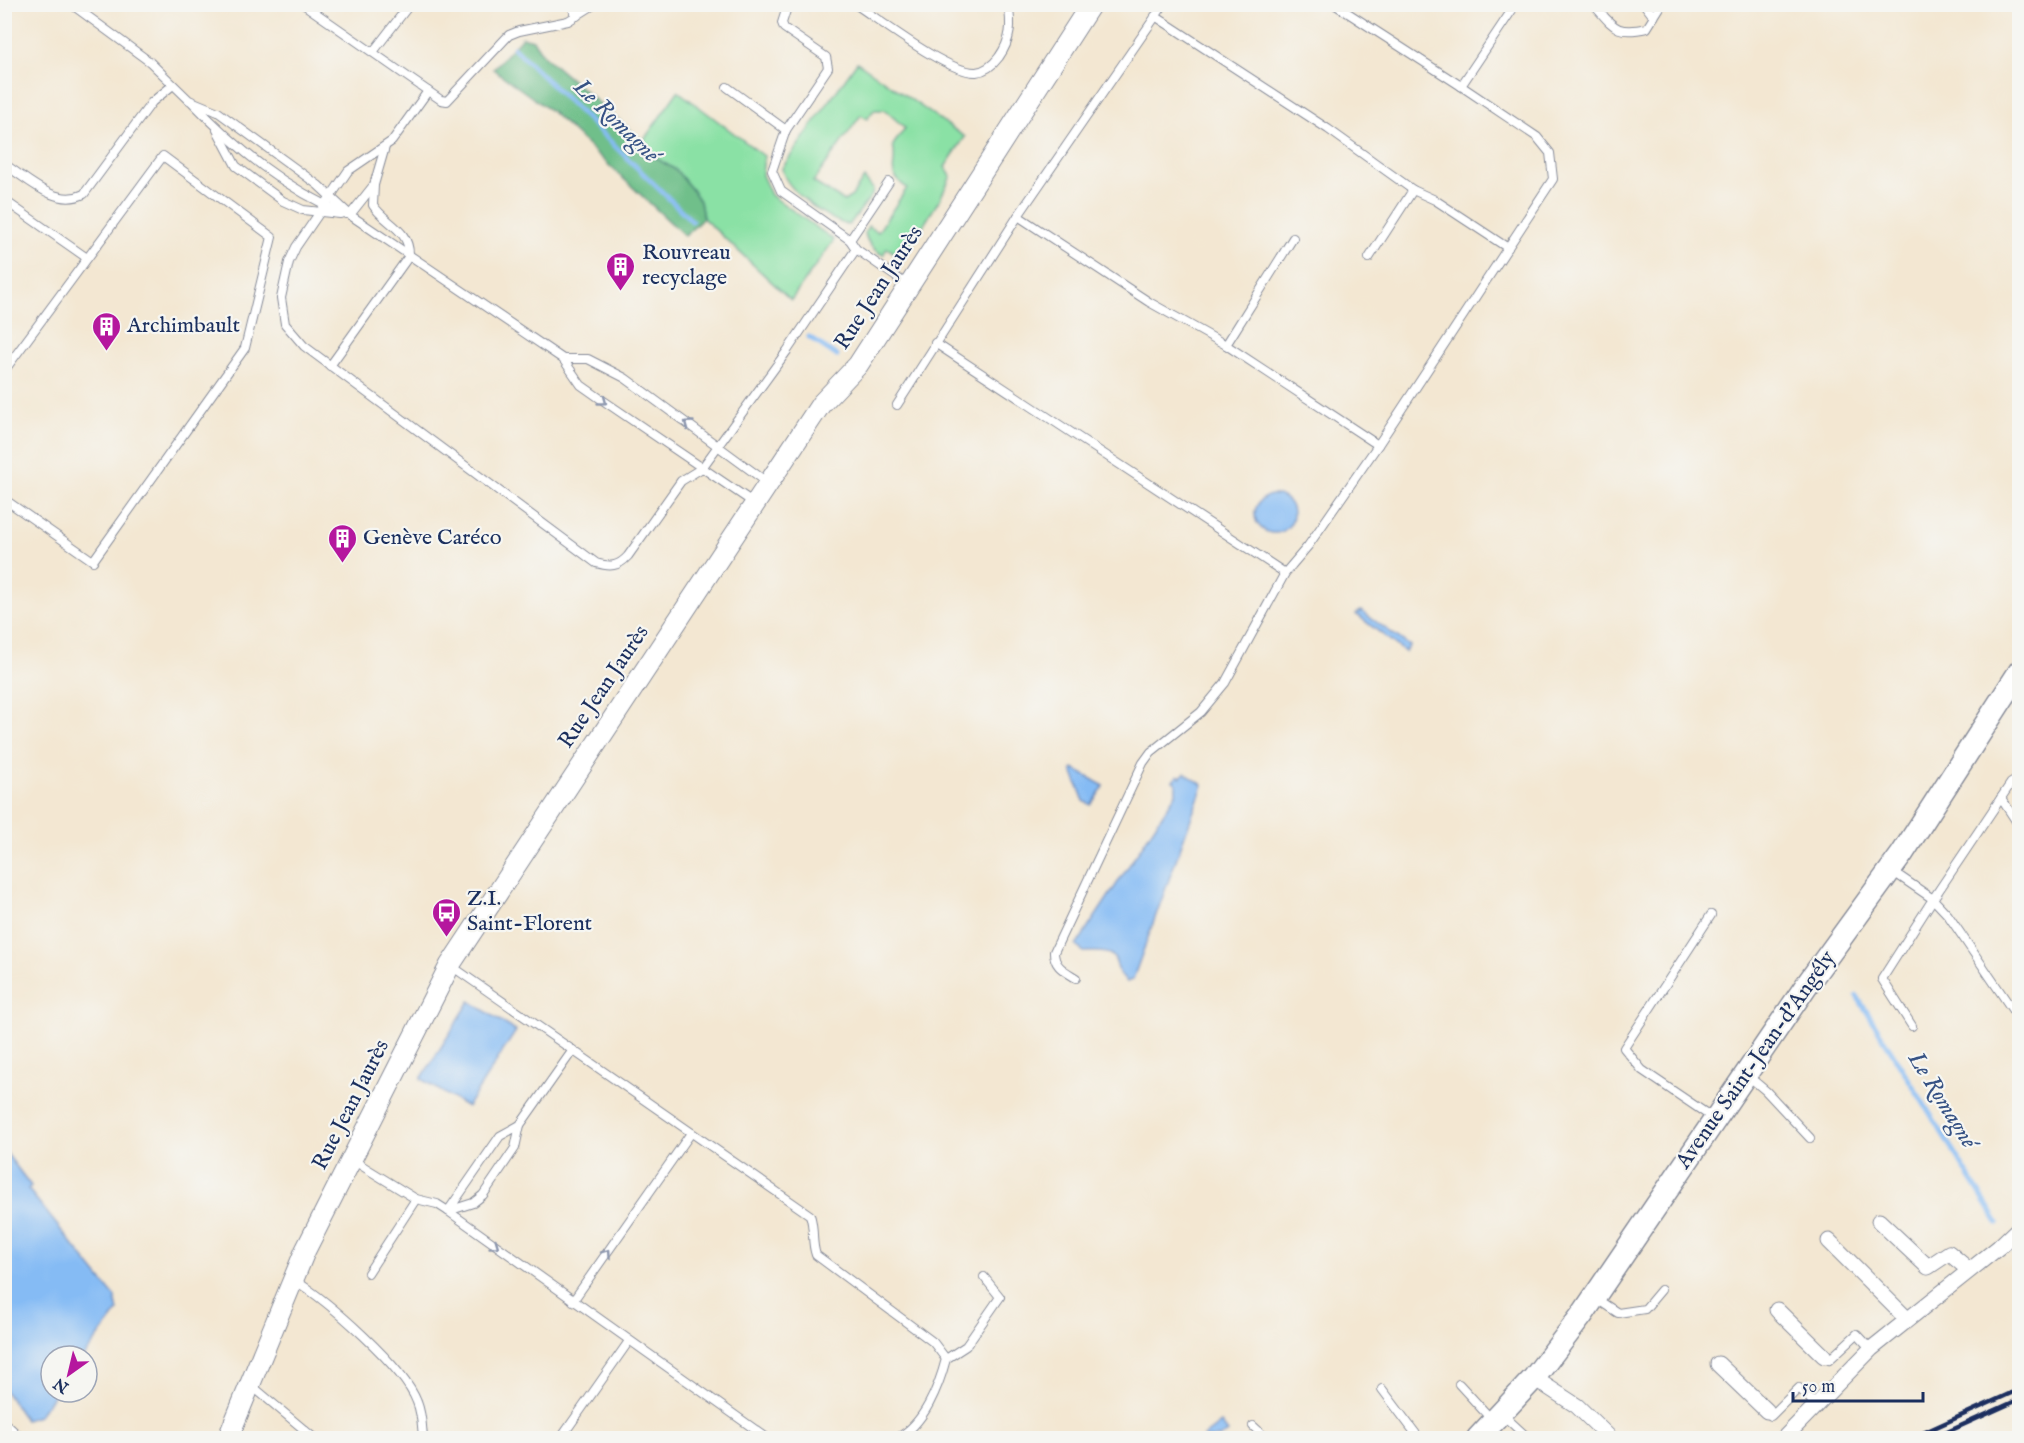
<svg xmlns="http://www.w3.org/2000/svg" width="2024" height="1443" font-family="'IM FELL English',serif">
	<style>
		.green { fill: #8ae1a5; stroke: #528882; stroke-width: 1.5 }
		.forest { fill: #6fbf8a; stroke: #457774; stroke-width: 1.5 }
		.water { fill: #85bbf4; stroke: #5075a9; stroke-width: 1.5 }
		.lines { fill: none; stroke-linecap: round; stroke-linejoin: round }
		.stream { stroke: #85bbf4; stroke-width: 5 }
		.service-casing { stroke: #878b98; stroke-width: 10 }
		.minor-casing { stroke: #878b98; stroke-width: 17 }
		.tertiary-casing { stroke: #878b98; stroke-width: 22 }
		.secondary-casing { stroke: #878b98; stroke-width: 25 }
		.service { stroke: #fff; stroke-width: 8 }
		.minor { stroke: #fff; stroke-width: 15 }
		.tertiary { stroke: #fff; stroke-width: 20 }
		.secondary { stroke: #fff; stroke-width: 22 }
		.rail { stroke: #1b2f5e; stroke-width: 4.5 }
		.oneway { stroke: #8d97ae }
		.labels { text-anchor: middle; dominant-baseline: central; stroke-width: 4.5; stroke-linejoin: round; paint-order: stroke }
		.poi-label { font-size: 22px; fill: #1b2f5e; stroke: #f6f6f2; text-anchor: start }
		.street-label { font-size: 22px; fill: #1b2f5e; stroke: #f6f6f2 }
		.water-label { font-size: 24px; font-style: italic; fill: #365284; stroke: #f6f6f2 }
	</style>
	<rect width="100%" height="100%" fill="#f6f6f2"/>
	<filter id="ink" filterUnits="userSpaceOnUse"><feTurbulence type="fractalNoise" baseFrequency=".0167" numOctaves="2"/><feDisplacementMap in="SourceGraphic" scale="12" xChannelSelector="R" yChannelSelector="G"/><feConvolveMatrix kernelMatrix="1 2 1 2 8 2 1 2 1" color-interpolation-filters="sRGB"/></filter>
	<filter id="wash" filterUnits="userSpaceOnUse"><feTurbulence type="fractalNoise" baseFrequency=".008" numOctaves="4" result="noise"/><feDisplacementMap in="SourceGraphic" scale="24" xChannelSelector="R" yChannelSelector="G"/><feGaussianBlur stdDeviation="1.35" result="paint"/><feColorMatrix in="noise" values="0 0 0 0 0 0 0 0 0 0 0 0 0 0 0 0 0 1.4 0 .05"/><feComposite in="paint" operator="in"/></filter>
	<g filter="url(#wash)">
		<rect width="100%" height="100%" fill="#f3e7d2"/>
		<!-- green -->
		<g class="green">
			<path d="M857 62 965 137 945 167 951 176 940 199 903 258 887 248 883 255C873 250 867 244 865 233L868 226 878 232 907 188C883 170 899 169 893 145L905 128 885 110H874L867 119 861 115 813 182 844 201 852 196 864 178 873 189 872 195 849 225C828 221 784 189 782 168Z"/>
			<path d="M678 91 764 156 762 175 771 195 834 240 791 300 703 218 700 201 693 191 676 170 654 157 643 141Z"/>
		</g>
		<!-- forest -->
		<path class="forest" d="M522 37 533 40 544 56 643 141 654 157 676 170 693 191 700 201 703 218 685 236 552 112 493 69Z"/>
		<!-- water -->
		<g class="water">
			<circle cx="1274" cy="514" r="19"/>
			<path d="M1361 611 1410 646 1405 652 1356 614Z"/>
			<path d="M1074 769 1104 786 1091 805 1084 801 1072 771Z"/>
			<path d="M1185 773 1203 785 1133 979 1127 982C1107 966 1130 949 1084 952L1076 946 1176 794V783L1173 781 1178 775 1180 777Z"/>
			<path d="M470 1001 516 1031 467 1107 421 1079Z"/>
			<path d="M4 1150 31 1186 28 1189 115 1297 118 1311 84 1356H51V1392H56L38 1416 25 1420 5 1391Z"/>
			<path d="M1221 1423 1228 1432 1219 1438H1206L1204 1436Z"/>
		</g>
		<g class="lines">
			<!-- stream -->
			<g class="stream">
				<path d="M514 48 692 221"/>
				<path d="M809 337 837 356"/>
				<path d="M1857 996 1998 1223"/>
				<path d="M2015 1251 2020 1263"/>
			</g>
		</g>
	</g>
	<g filter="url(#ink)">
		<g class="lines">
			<defs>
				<g id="service">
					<path d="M71 4 150 62 189 100 218 112 318 185 350 215 563 359 581 385 598 397 754 503"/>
					<path d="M303 4 428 91"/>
					<path d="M570 4 577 16"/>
					<path d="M595 4 568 21 519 31 509 35 447 101 441 100 428 91 392 141 348 171 296 247 289 262 281 298 285 324 304 346 596 563C610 567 618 567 628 556L681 481 702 468 787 351 856 249 850 240 781 191 772 171 786 130 828 68 826 57 784 28 782 23 788 4"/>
					<path d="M855 4C881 21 948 73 976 72 986 71 993 65 999 57 1011 40 1012 25 1008 4"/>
					<path d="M1334 4 1461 86"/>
					<path d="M1593 4C1614 27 1615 35 1647 28L1662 4"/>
					<path d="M1644 4 1654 17"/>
					<path d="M1155 16 1328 129 1413 190 1435 200 1508 248"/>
					<path d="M373 52 410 4"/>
					<path d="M727 87 786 130"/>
					<path d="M192 102C237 149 285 189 346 214"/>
					<path d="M217 130 236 166 283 201 303 210 340 214"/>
					<path d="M4 164C28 179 56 208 84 194L152 102 173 85"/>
					<path d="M4 200 87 258"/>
					<path d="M350 215 373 186"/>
					<path d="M1018 216 1149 302 1226 345"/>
					<path d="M1293 238 1226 345 1378 445"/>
					<path d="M850 240 889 182"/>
					<path d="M856 249 909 286"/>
					<path d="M1369 258 1413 190"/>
					<path d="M935 343 1285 573"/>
					<path d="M563 359H588L625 378 768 483"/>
					<path d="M330 366 409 256C410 229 385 224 373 205L374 185 385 147"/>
					<path d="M4 371 163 156 272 237 245 348 93 561 4 499"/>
					<path d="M897 405 1018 216 1164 4"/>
					<path d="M2020 778 2011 783 1933 899 1948 915 2020 1021"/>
					<path d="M2001 798 2020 827"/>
					<path d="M1892 871 1933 899 1882 979 1912 1026"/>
					<path d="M1711 915 1624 1048 1642 1070 1713 1118"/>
					<path d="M450 965 810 1215C815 1229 811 1241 816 1255L933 1342 946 1359C939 1386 924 1425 897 1438"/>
					<path d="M1076 978C1065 971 1054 967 1054 952L1143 763 1151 752 1201 712 1225 683 1285 573 1308 546 1378 445 1553 179 1550 153 1537 137 1461 86 1516 4"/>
					<path d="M1747 1075 1766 1091 1810 1138"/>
					<path d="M520 1125 515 1148 483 1195 473 1203 448 1211 500 1136Z"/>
					<path d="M520 1125 573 1050"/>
					<path d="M351 1159 416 1199 437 1204 448 1211 767 1438"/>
					<path d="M368 1273 416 1199"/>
					<path d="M294 1280C327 1300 404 1367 417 1402 422 1414 422 1426 423 1438"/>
					<path d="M1595 1298 1618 1313 1645 1309 1661 1290"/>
					<path d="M573 1301 691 1133"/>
					<path d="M1824 1356 1829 1360 1857 1334 1871 1349"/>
					<path d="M946 1359 966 1346 1000 1297 984 1277"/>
					<path d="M1459 1384 1493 1421"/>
					<path d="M251 1385 314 1438"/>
					<path d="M1382 1389 1419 1438"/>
					<path d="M1768 1413 1771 1416 1799 1388 1816 1405"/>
					<path d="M1503 1415 1528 1438"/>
					<path d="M1253 1426 1266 1438"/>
					<path d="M561 1438 629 1341"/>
				</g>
				<g id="minor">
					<path d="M1879 1221 1928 1267 1949 1253 1968 1269"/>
					<path d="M1829 1241 1907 1319"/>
					<path d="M1777 1310 1824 1356"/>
					<path d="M1718 1364 1767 1411"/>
					<path d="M1534 1378 1577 1406 1610 1438"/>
					<path d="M4 1427 16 1438"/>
					<path d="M1784 1438 1871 1349 1999 1247 2020 1227"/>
				</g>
				<path id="tertiary" d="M228 1438 305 1251 450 965 821 404 858 365 1091 4"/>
				<path id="secondary" d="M1478 1438 1534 1378 1582 1315 1808 983 1902 854 2020 671"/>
			</defs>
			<!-- service casing -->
			<use href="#service" class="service-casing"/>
			<!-- minor casing -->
			<use href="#minor" class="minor-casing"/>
			<!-- tertiary casing -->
			<use href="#tertiary" class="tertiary-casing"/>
			<!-- secondary casing -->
			<use href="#secondary" class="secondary-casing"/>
			<!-- service -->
			<use href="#service" class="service"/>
			<!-- minor -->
			<use href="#minor" class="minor"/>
			<!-- tertiary -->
			<use href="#tertiary" class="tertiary"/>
			<!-- secondary -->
			<use href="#secondary" class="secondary"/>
			<!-- rail -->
			<g class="rail">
				<path d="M1912 1438 2020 1389"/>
				<path d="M1934 1438 2020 1399"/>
			</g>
		</g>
		<!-- one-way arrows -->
		<defs><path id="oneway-chevron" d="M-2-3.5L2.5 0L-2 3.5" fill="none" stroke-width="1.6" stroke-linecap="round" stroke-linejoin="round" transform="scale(1.5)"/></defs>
		<g class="oneway">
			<use href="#oneway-chevron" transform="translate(603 401) rotate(36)"/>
			<use href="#oneway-chevron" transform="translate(688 424) rotate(-144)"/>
			<use href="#oneway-chevron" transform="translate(495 1245) rotate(35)"/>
			<use href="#oneway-chevron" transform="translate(607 1253) rotate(-55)"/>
		</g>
	</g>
	<!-- icons -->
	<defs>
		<symbol id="building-pin" viewBox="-11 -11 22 30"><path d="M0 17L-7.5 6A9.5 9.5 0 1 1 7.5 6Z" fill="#b5179e" stroke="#f6f6f2"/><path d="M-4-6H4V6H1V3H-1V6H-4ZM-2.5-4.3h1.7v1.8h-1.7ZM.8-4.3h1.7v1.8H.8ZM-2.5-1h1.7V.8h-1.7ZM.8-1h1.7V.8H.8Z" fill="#fff"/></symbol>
		<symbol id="bus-pin" viewBox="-11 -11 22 30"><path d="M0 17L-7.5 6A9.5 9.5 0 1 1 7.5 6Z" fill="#b5179e" stroke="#f6f6f2"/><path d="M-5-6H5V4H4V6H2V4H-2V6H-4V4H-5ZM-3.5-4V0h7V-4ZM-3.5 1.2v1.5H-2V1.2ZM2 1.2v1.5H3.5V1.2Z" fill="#fff"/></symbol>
	</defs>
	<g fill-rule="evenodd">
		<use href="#building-pin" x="604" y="250" width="33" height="45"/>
		<use href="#building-pin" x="90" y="310" width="33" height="45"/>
		<use href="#building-pin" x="326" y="522" width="33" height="45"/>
		<use href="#bus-pin" x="430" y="896" width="33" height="45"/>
	</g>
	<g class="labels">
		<!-- poi labels -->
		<g class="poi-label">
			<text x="642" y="253">Rouvreau<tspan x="642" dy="25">recyclage</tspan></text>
			<text x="127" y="326">Archimbault</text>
			<text x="363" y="538">Genève Caréco</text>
			<text x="467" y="899">Z.I.<tspan x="467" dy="25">Saint-Florent</tspan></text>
		</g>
		<!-- street labels -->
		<g class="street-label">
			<text transform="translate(879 288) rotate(-57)">Rue Jean Jaurès</text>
			<text transform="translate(604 687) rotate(-56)">Rue Jean Jaurès</text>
			<text transform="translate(1756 1060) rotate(-55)">Avenue Saint-Jean-d'Angély</text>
			<text transform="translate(351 1105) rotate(-63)">Rue Jean Jaurès</text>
		</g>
		<!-- water labels -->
		<g class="water-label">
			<text transform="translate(616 121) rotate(44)">Le Romagné</text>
			<text transform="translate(1942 1100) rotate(58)">Le Romagné</text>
		</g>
	</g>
	<!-- margin -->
	<rect width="2024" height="1443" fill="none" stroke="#f6f6f2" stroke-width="24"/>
	<!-- north arrow -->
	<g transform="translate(69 1374) rotate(214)"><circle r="28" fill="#f6f6f2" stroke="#9ea6b7" stroke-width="1.5"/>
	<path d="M0-4.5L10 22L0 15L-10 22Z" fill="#b5179e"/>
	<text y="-9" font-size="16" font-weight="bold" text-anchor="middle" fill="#1b2f5e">N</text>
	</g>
	<!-- scale -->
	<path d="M1793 1392v9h130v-9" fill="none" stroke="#1b2f5e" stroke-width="3"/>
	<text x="1802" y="1392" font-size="18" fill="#1b2f5e" stroke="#f6f6f2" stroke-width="4.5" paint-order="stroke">50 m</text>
</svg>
